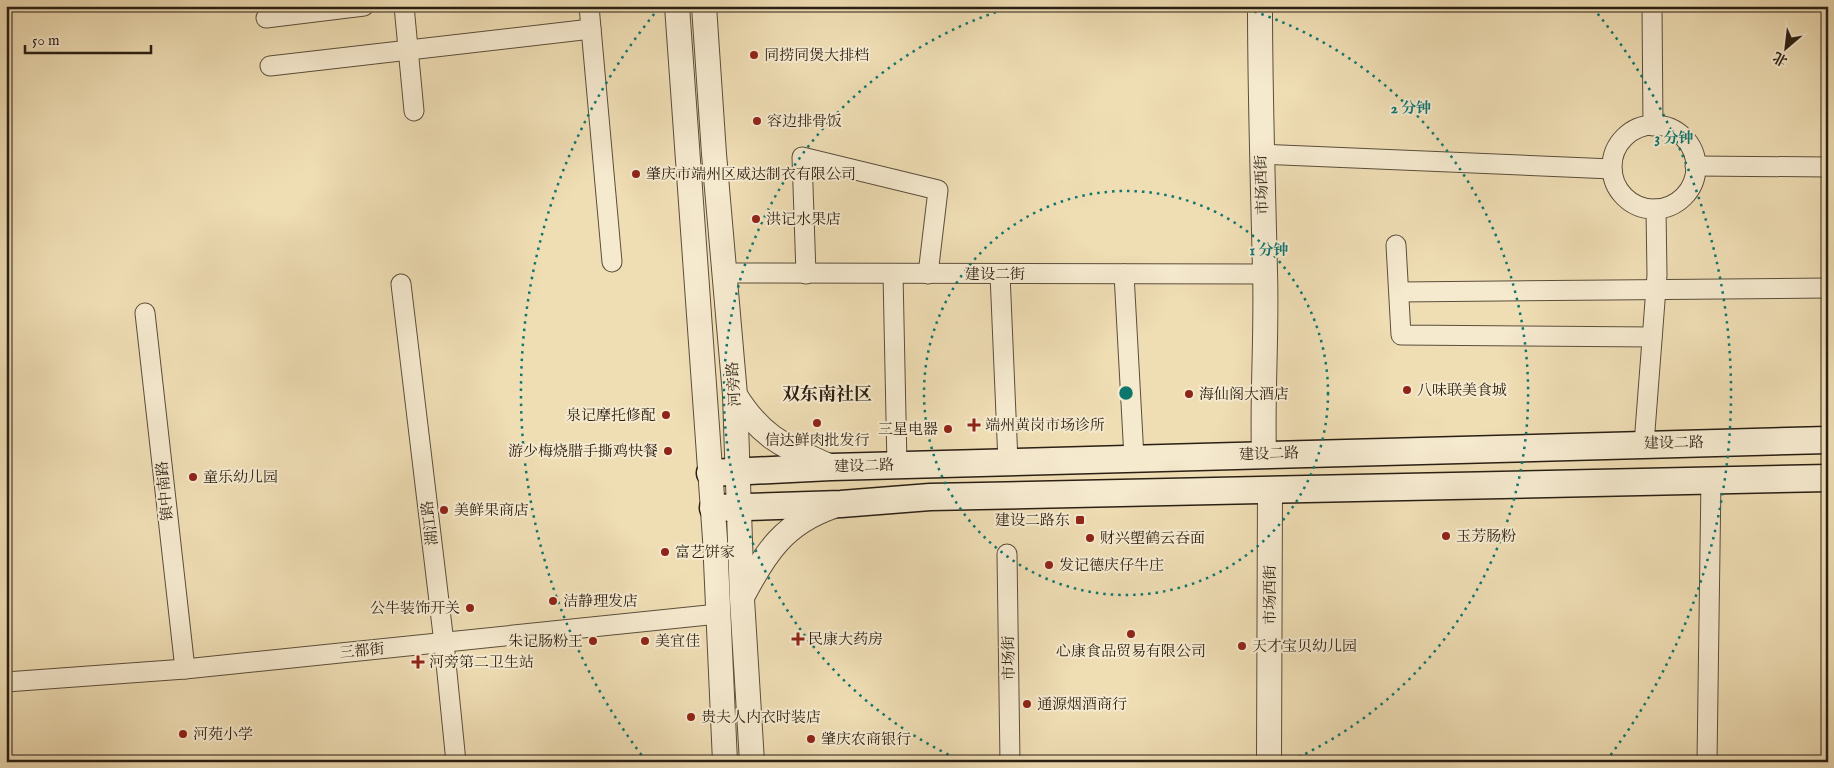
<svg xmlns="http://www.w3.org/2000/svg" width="1834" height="768" font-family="'IM FELL English','Noto Serif SC',serif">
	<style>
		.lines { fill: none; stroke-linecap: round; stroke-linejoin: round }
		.minor-casing { stroke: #5b4e3b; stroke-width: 21 }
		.tertiary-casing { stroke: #5b4e3b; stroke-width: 26 }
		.secondary-casing { stroke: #2a1f13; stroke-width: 29 }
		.minor { stroke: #f5e9ce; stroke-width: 19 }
		.tertiary { stroke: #f5e9ce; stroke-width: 24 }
		.secondary { stroke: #f5e9ce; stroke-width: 26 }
		.ring { fill: none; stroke: #0f766e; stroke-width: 2.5; stroke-dasharray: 2.5 5 }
		.poi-dot { fill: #8f2418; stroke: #f5e9ce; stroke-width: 2 }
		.labels { text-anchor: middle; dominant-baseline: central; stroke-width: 4; stroke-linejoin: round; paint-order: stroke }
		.poi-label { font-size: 15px; fill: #2a1f13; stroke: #f5e9ce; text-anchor: start }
		.street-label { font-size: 15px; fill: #2a1f13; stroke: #f5e9ce }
		.quarter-label { font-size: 18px; font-weight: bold; fill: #2a1f13; stroke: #f5e9ce }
		.centre { fill: #0f766e; stroke: #f5e9ce; stroke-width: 2.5 }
		.ring-label { font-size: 15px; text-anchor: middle; font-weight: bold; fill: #0f766e; stroke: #f5e9ce; stroke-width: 4; stroke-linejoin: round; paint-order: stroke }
	</style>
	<rect width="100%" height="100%" fill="#efddb4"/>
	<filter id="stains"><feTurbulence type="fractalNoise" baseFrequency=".004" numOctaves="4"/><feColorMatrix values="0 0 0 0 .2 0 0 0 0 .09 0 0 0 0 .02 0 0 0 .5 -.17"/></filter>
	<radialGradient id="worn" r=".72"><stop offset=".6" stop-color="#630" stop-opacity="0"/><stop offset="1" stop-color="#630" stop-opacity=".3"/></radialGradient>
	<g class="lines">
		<defs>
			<g id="minor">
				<path d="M404 6 414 111"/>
				<path d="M589 6 612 262"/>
				<path d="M1652 6 1653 126"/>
				<path d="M266 18 364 6"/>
				<path d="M270 66 591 29"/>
				<circle cx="1654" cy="167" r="42"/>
				<path d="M1261 154 1612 169"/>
				<path d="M1695 166 1828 167"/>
				<path d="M1396 245 1401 335 1652 337"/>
				<path d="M725 273 1265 274"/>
				<path d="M806 274 802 157 938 190 928 274"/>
				<path d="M893 274 897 465"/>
				<path d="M1000 274 1008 462"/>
				<path d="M1124 274 1134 458"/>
				<path d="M401 284 444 643 456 762"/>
				<path d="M1400 292 1828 288"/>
				<path d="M145 313 185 669"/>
				<path d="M1644 444 1657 275 1656 209"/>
				<path d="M1007 554 1010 762"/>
				<path d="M6 682 185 669 718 614"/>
				<path d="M1707 762 1711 479"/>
			</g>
			<g id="tertiary">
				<path d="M677 6 715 539 725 762"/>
				<path d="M704 6 714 154 735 395 742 599 752 762"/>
				<path d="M1260 6C1260 95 1263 183 1265 272 1267 333 1262 394 1264 455"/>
				<path d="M735 395C763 440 785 446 831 467"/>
				<path d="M742 597C765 553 784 523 834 506"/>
				<path d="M1269 762 1270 489"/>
			</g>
			<g id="secondary">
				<path d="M710 473 831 467 1828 440"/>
				<path d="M713 508 841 504 930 497 1828 478"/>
			</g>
		</defs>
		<!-- minor casing -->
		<use href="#minor" class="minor-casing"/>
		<!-- tertiary casing -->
		<use href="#tertiary" class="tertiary-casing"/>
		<!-- secondary casing -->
		<use href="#secondary" class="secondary-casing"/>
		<!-- minor -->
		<use href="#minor" class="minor"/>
		<!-- tertiary -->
		<use href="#tertiary" class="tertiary"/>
		<!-- secondary -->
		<use href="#secondary" class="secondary"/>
	</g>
	<!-- distance rings -->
	<g class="ring">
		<circle cx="1126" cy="393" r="202"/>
		<path d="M962 761A403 403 0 0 1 1012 7M1240 7A403 403 0 0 1 1290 761"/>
		<path d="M646 761A605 605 0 0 1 659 8M1593 8A605 605 0 0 1 1606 761"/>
	</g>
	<!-- markers -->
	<g class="poi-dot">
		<circle cx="754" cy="55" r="5"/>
		<circle cx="757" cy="121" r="5"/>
		<circle cx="636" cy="174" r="5"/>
		<circle cx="756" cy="219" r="5"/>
		<circle cx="1407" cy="390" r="5"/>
		<circle cx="1189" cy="394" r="5"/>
		<circle cx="666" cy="415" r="5"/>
		<circle cx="817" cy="423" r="5"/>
		<path d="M971.5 417.5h5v5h5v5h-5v5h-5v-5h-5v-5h5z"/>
		<circle cx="948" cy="429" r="5"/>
		<circle cx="668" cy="451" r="5"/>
		<circle cx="193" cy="477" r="5"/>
		<circle cx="444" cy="510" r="5"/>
		<rect x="1075" y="515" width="10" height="10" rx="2.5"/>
		<circle cx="1446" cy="536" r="5"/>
		<circle cx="1090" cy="538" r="5"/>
		<circle cx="665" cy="552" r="5"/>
		<circle cx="1049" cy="565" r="5"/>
		<circle cx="553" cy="601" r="5"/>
		<circle cx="470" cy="608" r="5"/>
		<circle cx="1131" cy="634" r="5"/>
		<path d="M795.5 631.5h5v5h5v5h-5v5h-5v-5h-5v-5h5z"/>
		<circle cx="593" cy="641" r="5"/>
		<circle cx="645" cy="641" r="5"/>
		<circle cx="1242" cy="646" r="5"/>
		<path d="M415.5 654.5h5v5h5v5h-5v5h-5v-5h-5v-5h5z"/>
		<circle cx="1027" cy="704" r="5"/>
		<circle cx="691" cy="717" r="5"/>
		<circle cx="183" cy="734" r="5"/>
		<circle cx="811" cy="739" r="5"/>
	</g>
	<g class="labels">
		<!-- poi labels -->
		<g class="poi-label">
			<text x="764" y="55">同捞同煲大排档</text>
			<text x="767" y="121">容边排骨饭</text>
			<text x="646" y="174">肇庆市端州区威达制衣有限公司</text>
			<text x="766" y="219">洪记水果店</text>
			<text x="1417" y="390">八味联美食城</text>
			<text x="1199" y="394">海仙阁大酒店</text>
			<text x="656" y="415" text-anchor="end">泉记摩托修配</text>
			<text x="985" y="425">端州黄岗市场诊所</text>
			<text x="938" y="429" text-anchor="end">三星电器</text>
			<text x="817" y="440" text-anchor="middle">信达鲜肉批发行</text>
			<text x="658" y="451" text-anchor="end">游少梅烧腊手撕鸡快餐</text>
			<text x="203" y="477">童乐幼儿园</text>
			<text x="454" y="510">美鲜果商店</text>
			<text x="1070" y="520" text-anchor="end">建设二路东</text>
			<text x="1456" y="536">玉芳肠粉</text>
			<text x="1100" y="538">财兴塱鹤云吞面</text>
			<text x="675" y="552">富艺饼家</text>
			<text x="1059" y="565">发记德庆仔牛庄</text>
			<text x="563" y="601">洁静理发店</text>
			<text x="460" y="608" text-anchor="end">公牛装饰开关</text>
			<text x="808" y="639">民康大药房</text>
			<text x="583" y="641" text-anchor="end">朱记肠粉王</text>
			<text x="655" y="641">美宜佳</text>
			<text x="1252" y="646">天才宝贝幼儿园</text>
			<text x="1131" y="651" text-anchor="middle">心康食品贸易有限公司</text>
			<text x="429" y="662">河旁第二卫生站</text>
			<text x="1037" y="704">通源烟酒商行</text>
			<text x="701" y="717">贵夫人内衣时装店</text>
			<text x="193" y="734">河苑小学</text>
			<text x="821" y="739">肇庆农商银行</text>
		</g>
		<!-- street labels -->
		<g class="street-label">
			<text transform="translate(1262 185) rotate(-92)">市场西街</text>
			<text x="995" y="274">建设二街</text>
			<text transform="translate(734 384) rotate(-94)">河旁路</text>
			<text transform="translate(1674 443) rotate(-1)">建设二路</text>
			<text transform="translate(1269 454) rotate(-2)">建设二路</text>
			<text transform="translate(864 466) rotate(-2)">建设二路</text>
			<text transform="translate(165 491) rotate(-96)">镇中南路</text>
			<text transform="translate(430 523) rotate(-97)">湖江路</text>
			<text transform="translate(1270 595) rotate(-90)">市场西街</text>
			<text transform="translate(362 651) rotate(-6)">三都街</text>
			<text transform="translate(1009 658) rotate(-91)">市场街</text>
		</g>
		<!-- quarter labels -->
		<g class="quarter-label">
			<text x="827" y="395">双东南社区</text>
		</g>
	</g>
	<circle cx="1126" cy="393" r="8" class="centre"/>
	<g class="ring-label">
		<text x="1411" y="113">2 分钟</text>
		<text x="1674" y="143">3 分钟</text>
		<text x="1269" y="255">1 分钟</text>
	</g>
	<!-- margin -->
	<rect width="1834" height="768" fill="none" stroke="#efddb4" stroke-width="25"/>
	<rect x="8" y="8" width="1819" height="753" fill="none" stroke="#2a1f13" stroke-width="2.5"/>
	<rect x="12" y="12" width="1809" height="743" fill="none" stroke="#2a1f13"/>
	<!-- north arrow -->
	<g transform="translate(1786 48) rotate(208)" stroke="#f5e9ce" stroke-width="4" paint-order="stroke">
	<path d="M0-4L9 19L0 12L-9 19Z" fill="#2a1f13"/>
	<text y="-8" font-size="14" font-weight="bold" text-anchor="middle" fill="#2a1f13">北</text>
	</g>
	<!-- scale -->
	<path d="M25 45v8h126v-8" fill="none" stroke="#2a1f13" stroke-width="2.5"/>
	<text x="32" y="45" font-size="15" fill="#2a1f13" stroke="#f5e9ce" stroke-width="4" paint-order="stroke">50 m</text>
	<rect width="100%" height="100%" filter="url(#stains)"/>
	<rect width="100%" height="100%" fill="url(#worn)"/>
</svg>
